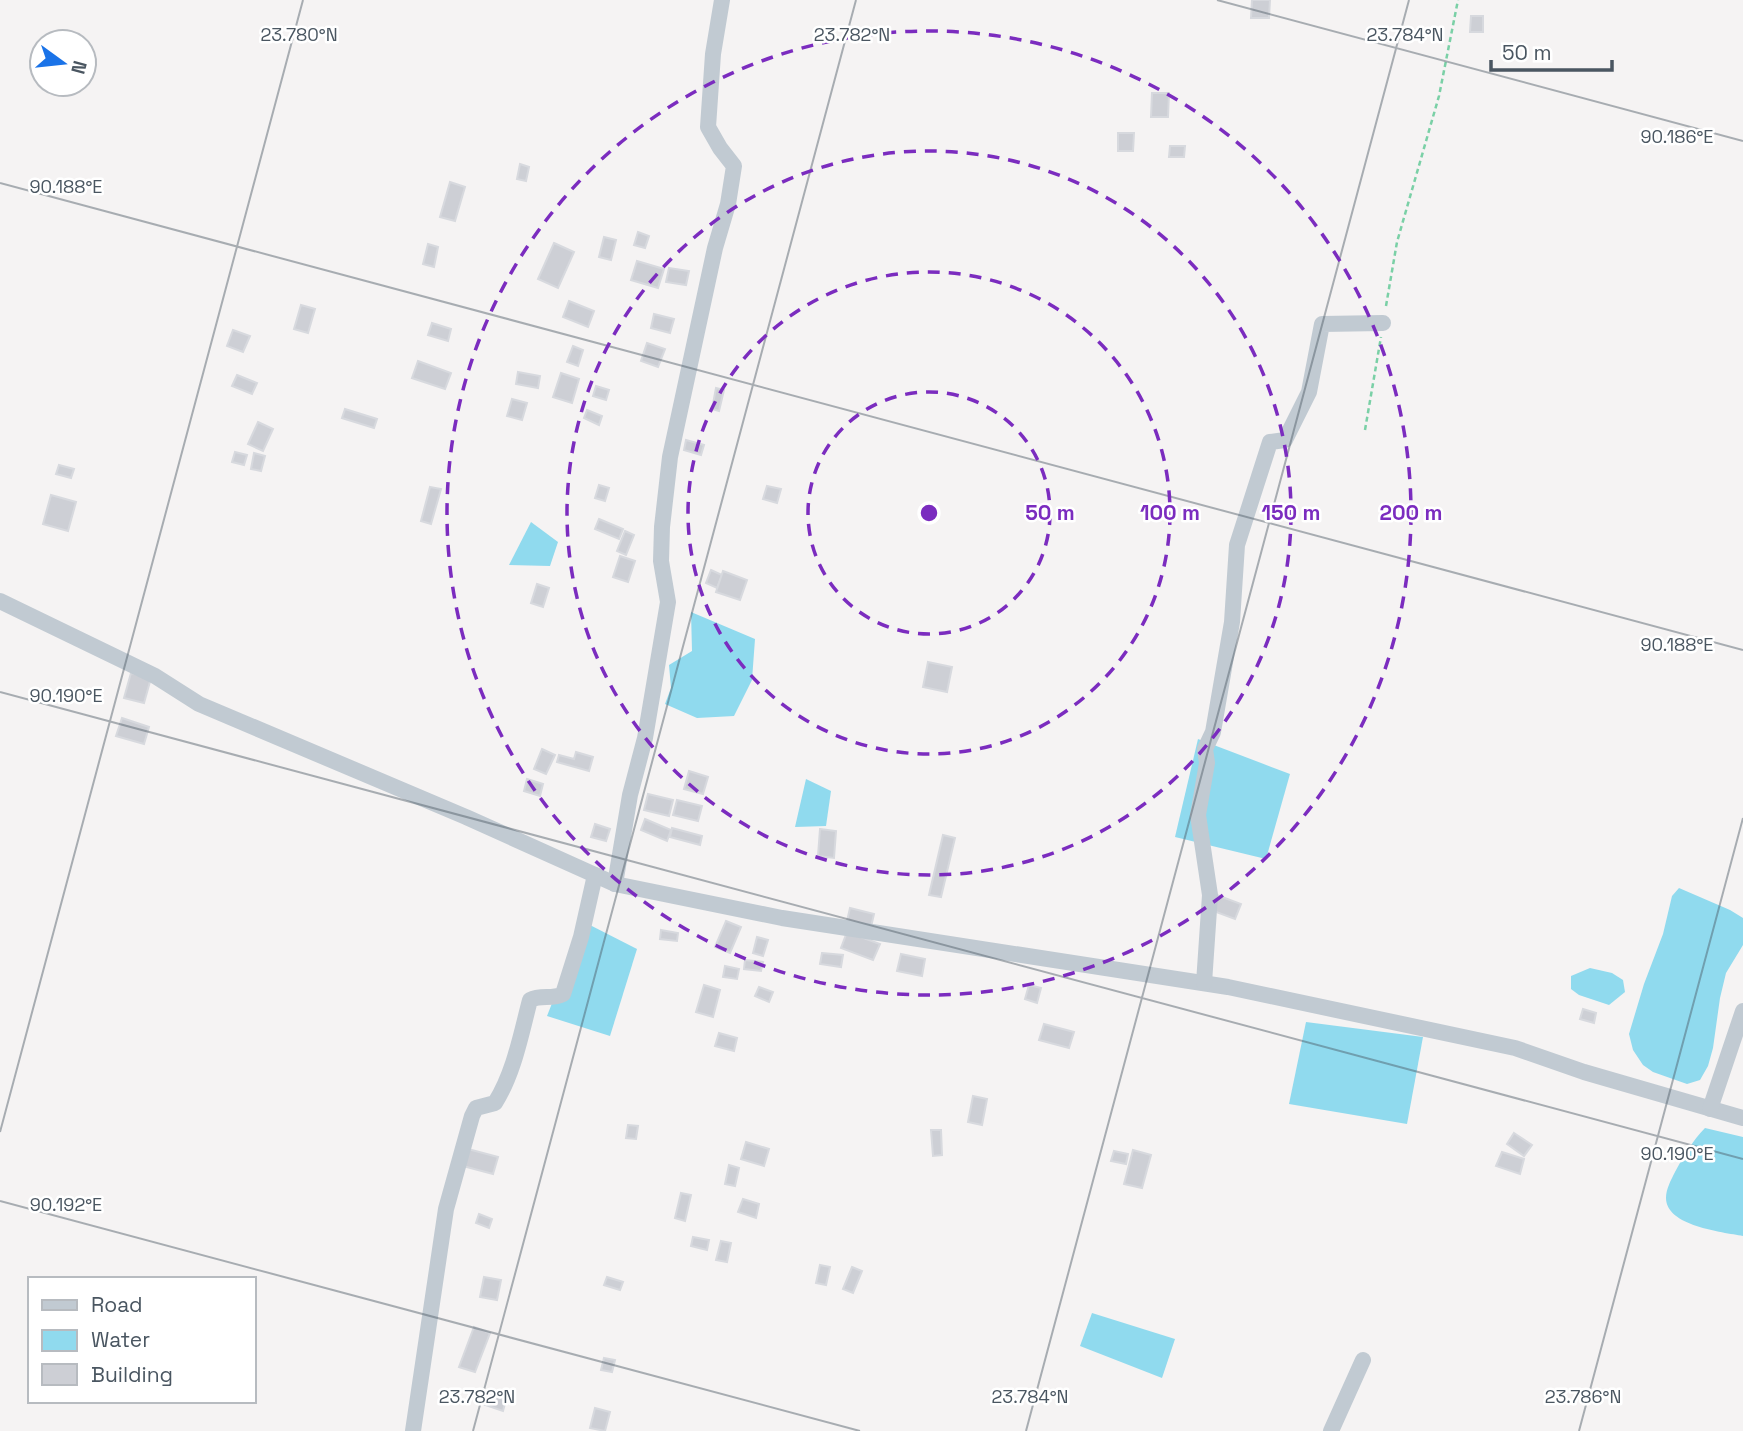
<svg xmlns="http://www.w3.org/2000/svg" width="1743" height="1431" font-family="'Space Grotesk',sans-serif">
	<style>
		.water { fill: #90daee }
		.building { fill: #cdcfd5; stroke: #d7d9de; stroke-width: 2 }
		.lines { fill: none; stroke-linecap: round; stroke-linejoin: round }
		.path { stroke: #7ad0a6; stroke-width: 2.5; stroke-dasharray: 5 3.5; stroke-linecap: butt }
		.minor { stroke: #c1cad2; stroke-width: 16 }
		.ticks { fill: none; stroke: #4a5661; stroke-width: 2; stroke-opacity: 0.45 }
		.ring { fill: none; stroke: #7b2cbf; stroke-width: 3.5; stroke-dasharray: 12 9 }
		.ticks-label { font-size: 18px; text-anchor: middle; fill: #4a5661; stroke: #fff; stroke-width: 5; stroke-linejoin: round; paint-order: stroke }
		.centre { fill: #7b2cbf; stroke: #fff; stroke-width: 3.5 }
		.ring-label { font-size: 21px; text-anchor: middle; font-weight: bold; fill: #7b2cbf; stroke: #fff; stroke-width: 5; stroke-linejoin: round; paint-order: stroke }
	</style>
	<rect width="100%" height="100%" fill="#f5f3f3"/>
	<!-- water -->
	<g class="water">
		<path d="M531 522 558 542 550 566 509 565Z"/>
		<path d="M691 612 755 639 752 680 734 716 697 718 665 704 671 688 669 665 692 651Z"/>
		<path d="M1198 739 1290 774 1266 859 1175 837Z"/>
		<path d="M806 779 831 791 826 826 795 827Z"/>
		<path d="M1679 888 1730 910 1743 918V945L1726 973 1720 998 1713 1048 1708 1066 1700 1080 1687 1084 1653 1072 1643 1065 1633 1050 1629 1034 1644 984 1663 934 1672 896Z"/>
		<path d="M584 922 637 949 610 1036 547 1016Z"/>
		<path d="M1590 968 1612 973 1623 980 1625 992 1609 1005 1579 995 1571 989V976Z"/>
		<path d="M1306 1022 1423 1037 1407 1124 1289 1104Z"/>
		<path d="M1705 1128 1743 1137V1236C1722 1232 1666 1226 1666 1198 1666 1189 1671 1180 1675 1172 1683 1157 1693 1140 1705 1128Z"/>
		<path d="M1092 1313 1175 1339 1162 1378 1080 1346Z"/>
	</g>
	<!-- building -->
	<g class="building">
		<path d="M1252 0H1270L1269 18H1251Z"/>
		<path d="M1471 16H1483V32H1470Z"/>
		<path d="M1152 93H1169L1168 117H1151Z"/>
		<path d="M1118 133H1134L1133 151H1118Z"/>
		<path d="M1170 146H1185L1184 157H1169Z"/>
		<path d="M520 164 529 167 526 181 517 179Z"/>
		<path d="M450 182 465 187 455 221 440 217Z"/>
		<path d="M638 232 649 236 645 248 634 245Z"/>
		<path d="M604 237 616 240 611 260 599 257Z"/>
		<path d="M554 243 574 252 558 288 538 279Z"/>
		<path d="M428 244 438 247 434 267 423 264Z"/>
		<path d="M637 261 664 269 658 288 631 280Z"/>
		<path d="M669 268 689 271 686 285 666 282Z"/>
		<path d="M569 301 594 311 588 327 563 317Z"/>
		<path d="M301 305 315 309 308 333 294 329Z"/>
		<path d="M654 314 674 319 670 333 651 328Z"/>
		<path d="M432 323 451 329 448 341 428 335Z"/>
		<path d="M233 330 250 336 243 352 227 346Z"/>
		<path d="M647 343 665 349 658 367 641 361Z"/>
		<path d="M573 346 583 350 578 366 567 362Z"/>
		<path d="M418 361 451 373 445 389 412 378Z"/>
		<path d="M518 372 540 376 538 388 516 384Z"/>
		<path d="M561 373 579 379 572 403 553 397Z"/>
		<path d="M237 375 257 383 252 394 232 386Z"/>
		<path d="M596 386 609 390 606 400 593 396Z"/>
		<path d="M716 388 724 390 719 411 712 409Z"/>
		<path d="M512 399 527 403 522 420 507 416Z"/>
		<path d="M345 409 377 419 374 428 342 418Z"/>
		<path d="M587 410 602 416 599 425 584 418Z"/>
		<path d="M258 422 273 429 263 451 248 444Z"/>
		<path d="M686 440 704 445 701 455 684 450Z"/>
		<path d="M235 452 247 455 244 465 232 462Z"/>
		<path d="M254 453 265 456 261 471 251 469Z"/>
		<path d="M59 465 74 469 71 478 56 474Z"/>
		<path d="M599 485 609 488 605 501 595 498Z"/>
		<path d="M767 486 781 489 777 503 763 499Z"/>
		<path d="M430 487 441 489 431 524 421 521Z"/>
		<path d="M51 495 76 502 68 531 43 524Z"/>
		<path d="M599 519 623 529 619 539 595 529Z"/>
		<path d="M625 531 634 535 626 555 617 551Z"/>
		<path d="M620 556 635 561 628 582 613 577Z"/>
		<path d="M711 570 722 575 717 588 706 583Z"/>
		<path d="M723 571 747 580 740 600 716 592Z"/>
		<path d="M537 584 549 588 543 607 531 603Z"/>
		<path d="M928 662 952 667 947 692 923 687Z"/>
		<path d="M131 673 151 678 144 703 124 698Z"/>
		<path d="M122 718 149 727 144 744 116 736Z"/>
		<path d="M542 749 555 755 546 774 534 769Z"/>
		<path d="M576 752 593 757 589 771 557 762 559 755 574 759Z"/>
		<path d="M689 771 708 777 703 794 684 789Z"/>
		<path d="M527 779 543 784 540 796 524 791Z"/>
		<path d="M648 794 673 800 669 816 644 810Z"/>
		<path d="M677 800 702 806 698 821 673 815Z"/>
		<path d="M645 819 671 830 667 841 641 830Z"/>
		<path d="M595 824 610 829 606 841 591 837Z"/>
		<path d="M672 828 702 836 700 845 670 837Z"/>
		<path d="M820 829 836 831 834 858 818 856Z"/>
		<path d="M943 835 955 838 941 897 929 895Z"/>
		<path d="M1214 894 1241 904 1235 919 1208 909Z"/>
		<path d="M850 908 874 914 871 927 847 921Z"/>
		<path d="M726 921 741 927 730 953 715 947Z"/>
		<path d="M661 930 678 933 677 941 660 939Z"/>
		<path d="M847 932 880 944 873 960 841 948Z"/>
		<path d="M757 937 768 940 763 956 753 953Z"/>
		<path d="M822 953 843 955 841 967 820 964Z"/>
		<path d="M901 954 925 959 922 976 897 971Z"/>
		<path d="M745 960 763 962 761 971 744 969Z"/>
		<path d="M725 966 739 969 737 979 723 977Z"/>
		<path d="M704 985 720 990 713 1017 696 1012Z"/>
		<path d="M1029 985 1041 988 1037 1003 1025 999Z"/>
		<path d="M759 987 773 992 769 1002 755 996Z"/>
		<path d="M1583 1009 1596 1013 1594 1023 1580 1019Z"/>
		<path d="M1044 1024 1074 1032 1069 1048 1039 1040Z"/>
		<path d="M719 1033 737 1038 734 1051 715 1046Z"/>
		<path d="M973 1096 987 1099 982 1125 968 1122Z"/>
		<path d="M628 1125 638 1126 636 1139 626 1138Z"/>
		<path d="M931 1130H941L942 1155 933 1156Z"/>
		<path d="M1514 1133 1532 1145 1524 1156 1507 1144Z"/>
		<path d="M746 1142 769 1149 764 1166 741 1159Z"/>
		<path d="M468 1149 498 1157 493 1174 463 1166Z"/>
		<path d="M1133 1150 1151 1155 1142 1188 1124 1184Z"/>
		<path d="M1114 1151 1128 1154 1126 1164 1111 1161Z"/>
		<path d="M1502 1152 1524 1159 1520 1174 1496 1166Z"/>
		<path d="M729 1165 739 1168 735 1186 725 1184Z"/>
		<path d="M681 1193 691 1195 685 1221 675 1218Z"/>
		<path d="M743 1199 759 1204 756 1218 738 1212Z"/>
		<path d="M479 1214 492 1219 489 1228 476 1223Z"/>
		<path d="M693 1237 709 1240 707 1250 691 1246Z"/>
		<path d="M721 1241 731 1243 727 1262 716 1260Z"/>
		<path d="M820 1265 830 1267 826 1285 816 1283Z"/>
		<path d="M852 1267 862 1271 853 1293 843 1289Z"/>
		<path d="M484 1277 501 1280 497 1300 480 1297Z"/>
		<path d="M607 1277 623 1282 620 1290 604 1285Z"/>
		<path d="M474 1327 490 1333 475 1372 459 1367Z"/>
		<path d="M604 1358 615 1360 612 1372 601 1370Z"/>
		<path d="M489 1394 506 1400 503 1411 485 1405Z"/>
		<path d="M595 1408 610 1412 605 1431 590 1428Z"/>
	</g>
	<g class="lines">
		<!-- path -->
		<g class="path">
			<path d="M1386 306 1397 242 1439 96 1458 0"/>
			<path d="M1365 430 1381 337"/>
		</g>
		<!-- minor -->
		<g class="minor">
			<path d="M0 601 155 676 199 704 466 817 615 884 782 918 1228 987 1515 1048 1584 1072 1743 1118"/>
			<path d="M615 884 630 795 645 738 668 602 661 561 662 527 670 457 715 248 728 204 734 166 720 148 708 127 713 54 722 0"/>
			<path d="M1204 983 1210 895 1198 815 1207 763 1205 749 1213 732 1232 622 1237 545 1270 442 1285 440 1309 392 1322 324 1383 323"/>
			<path d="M1710 1109 1743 1011"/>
			<path d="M413 1431 446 1209 472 1116 476 1108 495 1103C514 1073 521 1034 530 1000 541 994 552 1000 563 994L581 937 595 875"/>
			<path d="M1331 1431 1363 1360"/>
		</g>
	</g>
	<!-- ticks -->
	<path class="ticks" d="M1217 0 1743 141M0 183 1743 650M0 692 1743 1159M0 1132 303 0M0 1201 860 1431M473 1431 856 0M1026 1431 1409 0M1579 1431 1743 818"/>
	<!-- distance rings -->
	<g class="ring">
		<circle cx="929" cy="513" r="121"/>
		<circle cx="929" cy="513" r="241"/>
		<circle cx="929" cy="513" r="362"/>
		<circle cx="929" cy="513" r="482"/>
	</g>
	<g class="ticks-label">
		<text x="299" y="41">23.780°N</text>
		<text x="852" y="41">23.782°N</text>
		<text x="1405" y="41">23.784°N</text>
		<text x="1677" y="143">90.186°E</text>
		<text x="66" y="193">90.188°E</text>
		<text x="1677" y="651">90.188°E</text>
		<text x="66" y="702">90.190°E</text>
		<text x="1677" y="1160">90.190°E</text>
		<text x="66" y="1211">90.192°E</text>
		<text x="477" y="1403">23.782°N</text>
		<text x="1030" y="1403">23.784°N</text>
		<text x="1583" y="1403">23.786°N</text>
	</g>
	<circle cx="929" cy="513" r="10" class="centre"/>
	<g class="ring-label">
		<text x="1050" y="520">50 m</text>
		<text x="1170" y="520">100 m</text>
		<text x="1291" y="520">150 m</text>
		<text x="1411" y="520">200 m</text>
	</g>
	<!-- legend -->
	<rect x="28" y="1277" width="228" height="126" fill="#ffffff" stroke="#b7bbc0" stroke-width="2"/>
	<rect x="42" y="1300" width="35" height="10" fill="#c1cad2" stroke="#b7bbc0" stroke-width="2"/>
	<text x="91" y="1312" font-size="21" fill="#4a5661">Road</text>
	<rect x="42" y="1330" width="35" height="21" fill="#90daee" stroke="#b7bbc0" stroke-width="2"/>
	<text x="91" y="1347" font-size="21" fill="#4a5661">Water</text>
	<rect x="42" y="1364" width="35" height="21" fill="#cdcfd5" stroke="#b7bbc0" stroke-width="2"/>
	<text x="91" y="1382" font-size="21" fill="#4a5661">Building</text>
	<!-- north arrow -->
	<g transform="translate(63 63) rotate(105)"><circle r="33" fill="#ffffff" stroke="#b7bbc0" stroke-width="2"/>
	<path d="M0-5L12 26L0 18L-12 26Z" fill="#1a73e8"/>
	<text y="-10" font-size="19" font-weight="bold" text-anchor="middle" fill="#4a5661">N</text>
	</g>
	<!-- scale -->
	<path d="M1491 60v10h121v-10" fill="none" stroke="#4a5661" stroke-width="3.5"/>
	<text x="1502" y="60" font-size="21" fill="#4a5661" stroke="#ffffff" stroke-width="5" paint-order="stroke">50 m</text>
</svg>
